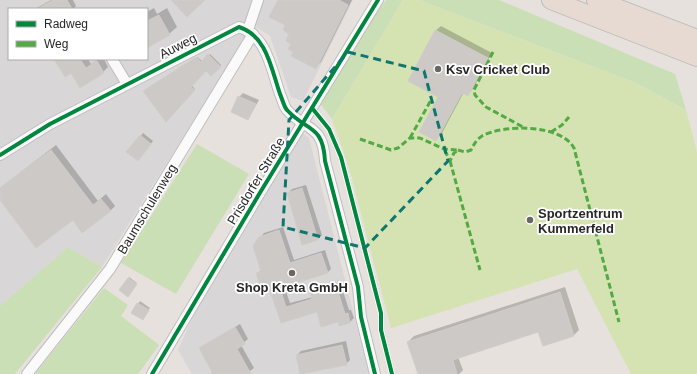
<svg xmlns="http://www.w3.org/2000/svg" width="697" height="374" font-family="Helvetica,sans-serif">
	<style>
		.industrial { fill: #d9d6d8; fill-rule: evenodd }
		.green { fill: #cadfb6 }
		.pitch { fill: #d5e3b3 }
		.shadow { fill: #0003 }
		.building { fill: #ccc9c6; stroke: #d0cdc9 }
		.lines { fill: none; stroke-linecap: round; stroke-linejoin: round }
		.street-casing { stroke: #bfbdbe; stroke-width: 12 }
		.highway-casing { stroke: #bfbdbb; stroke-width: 20 }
		.street { stroke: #fbfafa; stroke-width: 10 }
		.highway { stroke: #e7dad2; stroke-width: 18 }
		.quiet { stroke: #53aa44; stroke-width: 3; stroke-dasharray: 6 3; stroke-linecap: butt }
		.cycleway-casing { stroke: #fff; stroke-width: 6 }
		.cycleway { stroke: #00873e; stroke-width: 4 }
		.marked { fill: none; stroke: #0f766e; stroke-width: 3; stroke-dasharray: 8 5; stroke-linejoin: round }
		.poi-dot { fill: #6a6866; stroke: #fff; stroke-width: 1.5 }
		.labels { text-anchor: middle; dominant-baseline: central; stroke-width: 3.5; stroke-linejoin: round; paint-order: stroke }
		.street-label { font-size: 13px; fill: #272727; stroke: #fff }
		.poi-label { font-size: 13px; font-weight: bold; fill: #272727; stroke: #fff; text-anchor: start }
	</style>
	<rect width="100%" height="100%" fill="#e6e1dc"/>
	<!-- industrial -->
	<g class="industrial">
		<path d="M0 0H353L303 101 291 97 270 36 253 25 102 267 68 247 0 306ZM9 9H147V59H9Z"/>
		<path d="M297 129 309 138 369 374H192L178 350 211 277Z"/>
	</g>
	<!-- green -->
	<g class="green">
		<path d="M386 0H403L332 119 316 98Z"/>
		<path d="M419 0H499L675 74 686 110 636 83Z"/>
		<path d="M197 144 249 174 176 294 121 263Z"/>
		<path d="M68 247 102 267 15 374H0V306Z"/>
		<path d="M104 288 128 305 121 316 159 345 138 374H35Z"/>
	</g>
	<!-- pitch -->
	<path class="pitch" d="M403 0H419L636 83 686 110 697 152V374H631L577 269 391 328 350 171 332 119Z"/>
	<!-- shadow -->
	<g class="shadow">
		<path d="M51 0H73L76 6 73 9H35Z"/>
		<path d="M279 0H352L321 62 316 67 295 51Z"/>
		<path d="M154 8 157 14 167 8 177 27 169 34 147 47V12Z"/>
		<path d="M441 26 492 53 473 89 468 94 464 92 441 135 435 140 440 96 435 31Z"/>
		<path d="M210 54 221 65 211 75 206 69 191 85 195 89 166 121 145 90 197 57 203 62Z"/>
		<path d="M55 59H88L91 64 99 59H104L108 67 103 72H71Z"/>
		<path d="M243 93 259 100 248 119 239 97Z"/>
		<path d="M143 133 153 141 140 158 141 136Z"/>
		<path d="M56 145 98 201 106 194 115 206 110 211 73 219 0 199V188Z"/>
		<path d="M306 185 322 235 318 239 303 244 288 193 292 189Z"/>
		<path d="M283 227 294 260 325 250 331 269 327 273 284 286 290 303 313 297 312 293 315 289 340 282 349 310H351L354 318 350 322 339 321 318 311 282 322 271 290 257 274 261 270 260 238 264 233Z"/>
		<path d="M129 277 137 283 128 296 120 290Z"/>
		<path d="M565 287 579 330 574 335 539 330 458 357 463 370 459 374H419L408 342 414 336Z"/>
		<path d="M140 301 150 308 143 318 138 304Z"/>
		<path d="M240 324 248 339 241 345 254 368 246 374H211L213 372 200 348Z"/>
		<path d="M346 341 350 360 346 364 301 374 297 355 301 351Z"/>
	</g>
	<!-- building -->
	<g class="building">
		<path d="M53 0H67L72 9H37Z"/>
		<path d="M171 0H205L187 17Z"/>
		<path d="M278 0H339L348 5 316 69 291 56 293 52 288 49 291 44 286 41 289 34 283 30 285 25 269 17Z"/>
		<path d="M159 15 170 35 147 48V21Z"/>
		<path d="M435 30 488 58 468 96 462 93 436 141 419 132 438 97 408 81Z"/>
		<path d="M208 54 221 67 211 76 206 71 191 87 195 90 166 122 143 91 196 57 201 62Z"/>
		<path d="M54 59H80L86 68 97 61 104 73 80 88 71 73 65 77Z"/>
		<path d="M238 96 256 104 248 120 231 112Z"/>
		<path d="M140 135 151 144 138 161 126 152Z"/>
		<path d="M51 150 93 205 101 199 111 211 82 233 73 220 36 248 0 200V188Z"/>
		<path d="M302 188 318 240 302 245 287 193Z"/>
		<path d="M279 230 290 263 321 253 328 273 280 288 286 307 312 299 310 293 336 285 345 314 348 313 350 323 339 326 338 322 321 327 317 312 281 323 270 291 262 293 256 273 261 272 253 246 259 237Z"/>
		<path d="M128 278 137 284 128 297 119 290Z"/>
		<path d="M560 292 574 336 543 346 538 332 453 360 457 374H418L407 342Z"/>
		<path d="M137 303 149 310 143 320 131 313Z"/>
		<path d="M235 327 245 344 237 349 251 374H213L199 348Z"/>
		<path d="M342 345 347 365 300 374 296 355Z"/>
	</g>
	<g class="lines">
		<defs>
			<g id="street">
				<path d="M248 30 258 0"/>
				<path d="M112 59 127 84"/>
				<path d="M0 155 50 124 239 27C267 36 271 68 280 94 282 98 284 107 287 110 307 132 323 124 325 161L358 287 361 317 375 374"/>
				<path d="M27 374 110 269 253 34"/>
				<path d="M152 374 261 191 378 0"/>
			</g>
			<g id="highway">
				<path d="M551 0 697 57"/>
				<path d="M596 0 697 39"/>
			</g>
		</defs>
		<!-- street casing -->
		<use href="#street" class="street-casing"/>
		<!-- highway casing -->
		<use href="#highway" class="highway-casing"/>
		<!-- street -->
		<use href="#street" class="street"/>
		<!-- highway -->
		<use href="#highway" class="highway"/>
		<!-- quiet -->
		<g class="quiet">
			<path d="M493 52 474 90 475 95 486 107 523 127"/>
			<path d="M551 132 562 125 569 117"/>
			<path d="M410 138 431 100"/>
			<path d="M360 139 391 150 398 148 410 138H420L444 149 458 150 454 153 450 161 444 149"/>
			<path d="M458 150 465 152 471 150C474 144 477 139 482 136 504 124 561 124 574 148L619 322"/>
			<path d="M450 161 480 270"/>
		</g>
		<defs>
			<g id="cycleway">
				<path d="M312 108 329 129 341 157 381 313V330L392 374"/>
				<path d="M0 155 50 124 239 27C267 36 271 68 280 94 282 98 284 107 287 110 307 132 323 124 325 161L358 287 361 317 375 374"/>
				<path d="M152 374 261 191 378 0"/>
			</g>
		</defs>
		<!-- cycleway casing -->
		<use href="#cycleway" class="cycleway-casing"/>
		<!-- cycleway -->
		<use href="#cycleway" class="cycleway"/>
	</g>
	<!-- marked area -->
	<path class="marked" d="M348 52 424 71 448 161 365 248 283 227 289 120Z"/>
	<!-- markers -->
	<g class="poi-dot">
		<circle cx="438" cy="69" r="4"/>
		<circle cx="530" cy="220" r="4"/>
		<circle cx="292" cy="273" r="4"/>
	</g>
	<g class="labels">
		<!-- street labels -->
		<g class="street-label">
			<text transform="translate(178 46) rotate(-27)">Auweg</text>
			<text transform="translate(256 181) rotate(-59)">Prisdorfer Straße</text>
			<text transform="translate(147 209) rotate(-59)">Baumschulenweg</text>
		</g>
		<!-- poi labels -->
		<g class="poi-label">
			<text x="446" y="69">Ksv Cricket Club</text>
			<text x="538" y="213">Sportzentrum<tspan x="538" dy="15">Kummerfeld</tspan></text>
			<text x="292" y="287" text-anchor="middle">Shop Kreta GmbH</text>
		</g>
	</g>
	<!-- legend -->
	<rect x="8" y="8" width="140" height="52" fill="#ffffff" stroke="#a9a9a9"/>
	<rect x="16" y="21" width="20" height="6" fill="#00873e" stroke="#a9a9a9"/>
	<text x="44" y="28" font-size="12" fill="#272727">Radweg</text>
	<rect x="16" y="41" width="20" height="6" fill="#53aa44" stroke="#a9a9a9"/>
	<text x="44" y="48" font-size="12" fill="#272727">Weg</text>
</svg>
